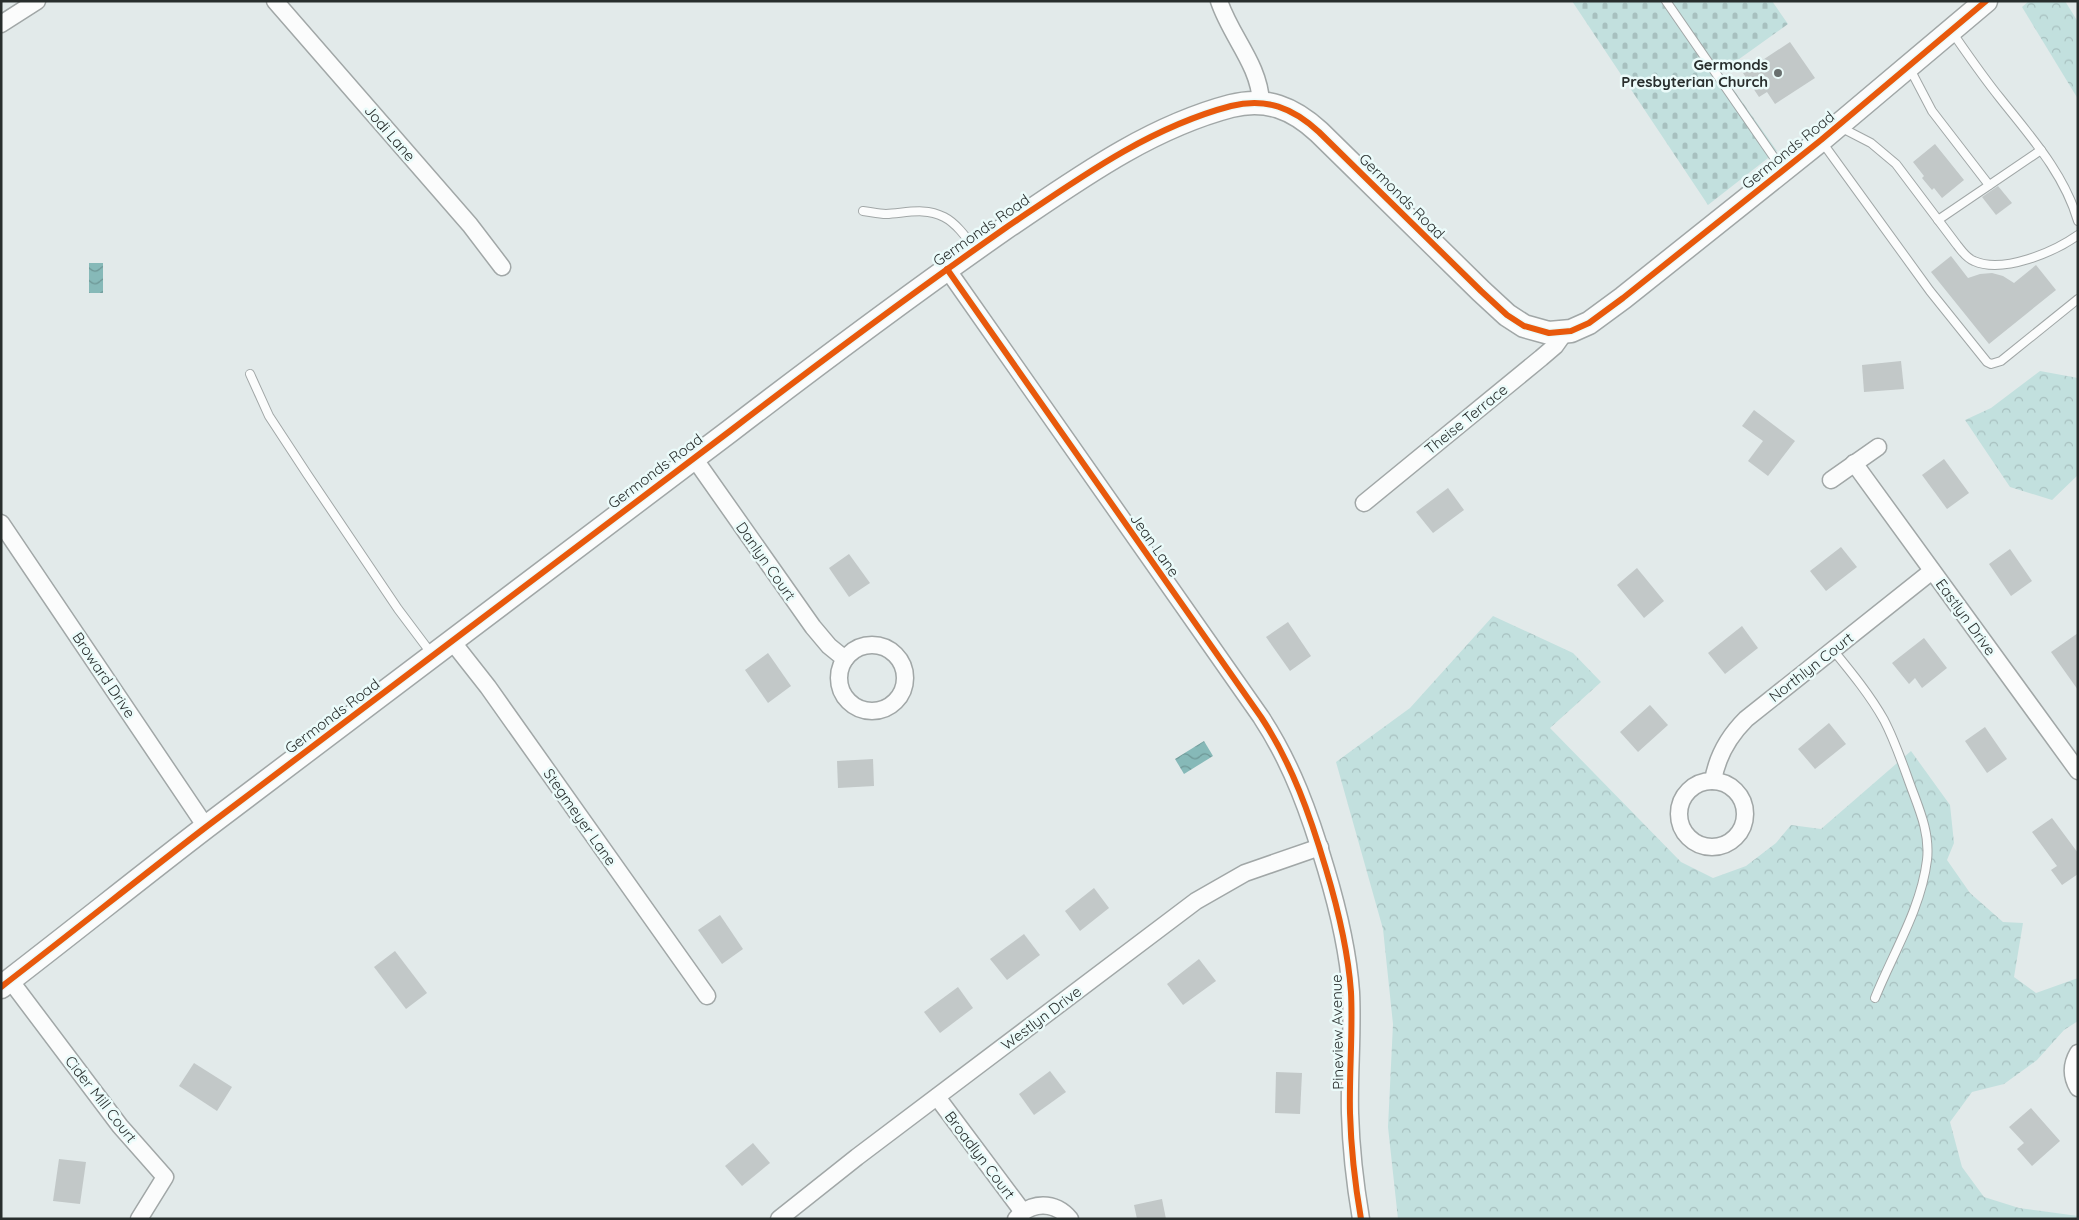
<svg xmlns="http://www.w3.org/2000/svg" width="2079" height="1220" font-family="Quicksand,sans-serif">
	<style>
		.forest { fill: url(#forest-crowns) }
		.cemetery { fill: url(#cemetery-stones) }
		.water { fill: url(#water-waves) }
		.building { fill: #c2c8c8 }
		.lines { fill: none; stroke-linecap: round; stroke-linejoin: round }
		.lane-casing { stroke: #a1a7a7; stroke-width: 10 }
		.street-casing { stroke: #a1a7a7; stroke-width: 19 }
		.secondary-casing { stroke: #a1a7a7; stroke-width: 25 }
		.lane { stroke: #fbfcfc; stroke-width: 8 }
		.street { stroke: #fbfcfc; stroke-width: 16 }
		.secondary { stroke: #fbfcfc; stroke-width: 22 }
		.cycleway-casing { stroke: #ebfbfa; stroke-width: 9 }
		.cycleway { stroke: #e8590c; stroke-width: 6 }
		.poi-dot { fill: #69706f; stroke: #ebfbfa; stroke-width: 2 }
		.labels { text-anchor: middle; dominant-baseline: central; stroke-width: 5; stroke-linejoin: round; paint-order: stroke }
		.poi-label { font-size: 15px; font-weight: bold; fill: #282e2d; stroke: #ebfbfa; text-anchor: end }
		.street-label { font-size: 15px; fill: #282e2d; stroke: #ebfbfa }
	</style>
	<defs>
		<pattern id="forest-crowns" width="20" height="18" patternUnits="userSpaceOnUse" patternTransform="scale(1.25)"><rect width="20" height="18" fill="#c2e0de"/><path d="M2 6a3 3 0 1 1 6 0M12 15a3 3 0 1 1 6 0" fill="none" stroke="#a7c0bf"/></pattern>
		<pattern id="cemetery-stones" width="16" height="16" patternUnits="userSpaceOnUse" patternTransform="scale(1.25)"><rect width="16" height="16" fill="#c2e0de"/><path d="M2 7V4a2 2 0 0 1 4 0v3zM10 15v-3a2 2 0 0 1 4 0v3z" fill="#a7c0bf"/></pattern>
		<pattern id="water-waves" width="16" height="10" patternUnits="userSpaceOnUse" patternTransform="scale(1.25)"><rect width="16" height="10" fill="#86b9b8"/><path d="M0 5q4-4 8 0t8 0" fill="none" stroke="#6e9796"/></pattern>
	</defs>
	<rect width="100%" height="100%" fill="#e2eaea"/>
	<!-- forest -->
	<g class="forest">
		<path d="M2029 1H2065L2078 22V99L2022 7Z"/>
		<path d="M2040 371 2078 378V475L2052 500 2010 487 1965 420 1991 408Z"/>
		<path d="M1493 616 1573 653 1601 682 1550 728 1681 862 1713 878 1746 866 1776 843 1791 825 1821 829 1911 751 1950 805 1954 843 1947 860 1970 893 2003 922 2023 923 2014 977 2036 993 2078 978V1021L2064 1030 2037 1060 2004 1084 1972 1092 1950 1122 1962 1167 1984 1197 2019 1208 2078 1216V1219H1398L1388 1127 1393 1024 1383 929 1336 762 1410 708Z"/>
	</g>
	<!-- cemetery -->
	<path class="cemetery" d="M1572 1H1772L1788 24 1721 72 1777 151 1708 205Z"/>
	<!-- water -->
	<g class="water">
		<rect x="89" y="263" width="14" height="30"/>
		<path d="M1204 741 1213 756 1184 774 1175 759Z"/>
	</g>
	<!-- building -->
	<g class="building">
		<path d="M1790 42 1815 78 1775 104 1767 92 1759 97 1743 73Z"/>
		<path d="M1935 144 1964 180 1942 198 1934 188 1932 190 1922 178 1924 176 1913 162Z"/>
		<path d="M1998 186 2012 203 1996 215 1982 197Z"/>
		<path d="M1951 256 1968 278 1980 274 1992 273 2003 276 2014 283 2036 265 2056 290 1989 344 1931 272Z"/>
		<path d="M1901 361 1904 389 1864 392 1862 365Z"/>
		<path d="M1754 410 1795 441 1768 476 1748 461 1763 441 1742 426Z"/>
		<path d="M1944 459 1969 493 1947 509 1922 475Z"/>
		<path d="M1448 488 1464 510 1433 533 1416 512Z"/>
		<path d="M1841 547 1857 567 1826 591 1810 571Z"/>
		<path d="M2010 549 2032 581 2011 596 1989 564Z"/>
		<path d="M849 554 870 583 849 597 829 568Z"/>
		<path d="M1637 568 1664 601 1644 618 1617 585Z"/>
		<path d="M1288 622 1311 656 1290 671 1266 637Z"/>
		<path d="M1742 626 1758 648 1725 674 1708 653Z"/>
		<path d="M2078 633V690L2051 652Z"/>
		<path d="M1924 638 1947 668 1922 688 1915 678 1909 684 1892 663Z"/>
		<path d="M768 653 791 686 768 703 745 670Z"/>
		<path d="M1650 705 1668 725 1638 752 1620 732Z"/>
		<path d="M1829 723 1846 744 1815 769 1798 749Z"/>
		<path d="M1985 727 2007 759 1987 773 1965 741Z"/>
		<path d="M873 759 874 786 838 788 837 761Z"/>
		<path d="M2052 818 2078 853V874L2062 885 2051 870 2057 866 2032 832Z"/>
		<path d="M1094 888 1109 908 1080 931 1065 911Z"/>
		<path d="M720 915 743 949 722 964 698 930Z"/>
		<path d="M1024 934 1040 955 1007 980 990 959Z"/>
		<path d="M395 951 427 993 406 1009 374 967Z"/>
		<path d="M1199 959 1216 981 1183 1005 1167 984Z"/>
		<path d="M958 987 973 1008 940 1033 924 1012Z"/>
		<path d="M194 1063 232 1087 217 1111 179 1086Z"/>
		<path d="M1050 1071 1066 1092 1034 1115 1019 1094Z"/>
		<path d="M1276 1072 1302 1073 1300 1114 1275 1113Z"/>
		<path d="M2031 1108 2060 1141 2032 1166 2017 1149 2024 1143 2009 1127Z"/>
		<path d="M753 1143 770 1163 742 1186 725 1166Z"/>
		<path d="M59 1159 86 1162 80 1204 53 1201Z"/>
		<path d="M1162 1199 1166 1219H1137L1134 1205Z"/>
	</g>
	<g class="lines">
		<defs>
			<g id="lane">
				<path d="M1666 1 1782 169"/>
				<path d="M1952 32C1968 55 1983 77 2000 98 2030 136 2064 173 2078 221"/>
				<path d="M1910 69 1932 111 1989 185"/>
				<path d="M1840 127 1871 143 1896 164 1957 245C1962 251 1966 258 1974 261 2003 274 2054 252 2078 235"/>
				<path d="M1822 142 1930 291 1987 362 1991 364 2001 361 2078 299"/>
				<path d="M863 211C871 212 879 214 886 214 906 213 925 207 944 217 956 223 966 237 974 248"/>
				<path d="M1938 220 2041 150"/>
				<path d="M250 374 269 416 307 474 398 609 431 653"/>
				<path d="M1833 650C1851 672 1870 695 1884 720 1895 741 1903 765 1911 787 1920 811 1930 834 1927 860 1921 909 1893 953 1875 998"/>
			</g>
			<g id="street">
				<path d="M275 1 470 225 502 267"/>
				<path d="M1219 1C1231 37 1259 64 1261 102"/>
				<path d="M1 24 37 1"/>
				<path d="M947 269 1261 717C1292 764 1310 815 1326 869 1338 909 1348 950 1351 992 1353 1032 1349 1073 1350 1113 1351 1149 1355 1184 1361 1219"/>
				<path d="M694 458 813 627 829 646 845 659"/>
				<path d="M1854 463 2078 771"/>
				<path d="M1831 480 1878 447"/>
				<path d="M1364 503 1541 358 1555 346 1565 332"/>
				<path d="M1 523 206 827"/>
				<path d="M451 640 488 687 707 996"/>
				<circle cx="872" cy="678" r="33"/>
				<circle cx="1712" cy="814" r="33"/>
				<path d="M1713 781C1717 756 1728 737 1746 719L1932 571"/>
				<path d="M10 980 120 1126 165 1177 139 1219"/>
				<path d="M2078 1053C2071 1065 2071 1076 2078 1088"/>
				<path d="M937 1097 1023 1212"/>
				<path d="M779 1219 857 1157 1196 901 1245 873 1320 847"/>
				<path d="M1016 1219C1031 1201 1055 1201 1070 1219"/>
			</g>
			<path id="secondary" d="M1 987C70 934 137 880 206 827 380 694 556 564 730 431 820 362 911 294 1004 229 1075 181 1147 128 1231 106 1266 97 1293 108 1319 132L1481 291 1507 315 1524 326 1549 333 1571 331 1589 323 1623 298 1821 140 1986 1"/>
		</defs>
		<!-- lane casing -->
		<use href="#lane" class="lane-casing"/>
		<!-- street casing -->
		<use href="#street" class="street-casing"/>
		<!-- secondary casing -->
		<use href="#secondary" class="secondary-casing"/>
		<!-- lane -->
		<use href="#lane" class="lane"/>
		<!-- street -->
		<use href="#street" class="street"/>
		<!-- secondary -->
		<use href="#secondary" class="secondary"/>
		<defs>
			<g id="cycleway">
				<path d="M947 269 1261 717C1292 764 1310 815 1326 869 1338 909 1348 950 1351 992 1353 1032 1349 1073 1350 1113 1351 1149 1355 1184 1361 1219"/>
				<path d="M1 987C70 934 137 880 206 827 380 694 556 564 730 431 820 362 911 294 1004 229 1075 181 1147 128 1231 106 1266 97 1293 108 1319 132L1481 291 1507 315 1524 326 1549 333 1571 331 1589 323 1623 298 1821 140 1986 1"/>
			</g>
		</defs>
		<!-- cycleway casing -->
		<use href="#cycleway" class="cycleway-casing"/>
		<!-- cycleway -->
		<use href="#cycleway" class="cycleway"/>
	</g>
	<!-- markers -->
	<circle class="poi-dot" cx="1778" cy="73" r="5"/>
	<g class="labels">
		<!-- poi labels -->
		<g class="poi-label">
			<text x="1768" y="64">Germonds<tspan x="1768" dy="17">Presbyterian Church</tspan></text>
		</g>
		<!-- street labels -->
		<g class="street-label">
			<text transform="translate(390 133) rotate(49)">Jodi Lane</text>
			<text transform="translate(1788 150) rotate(-39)">Germonds Road</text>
			<text transform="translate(1402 196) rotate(45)">Germonds Road</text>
			<text transform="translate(981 230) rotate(-35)">Germonds Road</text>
			<text transform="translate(1466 419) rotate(-39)">Theise Terrace</text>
			<text transform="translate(655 471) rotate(-37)">Germonds Road</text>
			<text transform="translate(1155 545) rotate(55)">Jean Lane</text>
			<text transform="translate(766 561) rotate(55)">Danlyn Court</text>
			<text transform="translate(1966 617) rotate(54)">Eastlyn Drive</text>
			<text transform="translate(1811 667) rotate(-38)">Northlyn Court</text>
			<text transform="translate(104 675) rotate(56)">Broward Drive</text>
			<text transform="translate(332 716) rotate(-37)">Germonds Road</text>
			<text transform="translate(580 817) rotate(55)">Stegmeyer Lane</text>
			<text transform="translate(1041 1018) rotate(-37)">Westlyn Drive</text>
			<text transform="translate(1337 1032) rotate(-91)">Pineview Avenue</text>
			<text transform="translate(101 1099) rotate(52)">Cider Mill Court</text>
			<text transform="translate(980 1155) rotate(53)">Broadlyn Court</text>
		</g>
	</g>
	<!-- border -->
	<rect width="2079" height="1220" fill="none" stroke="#282e2d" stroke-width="5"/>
</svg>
